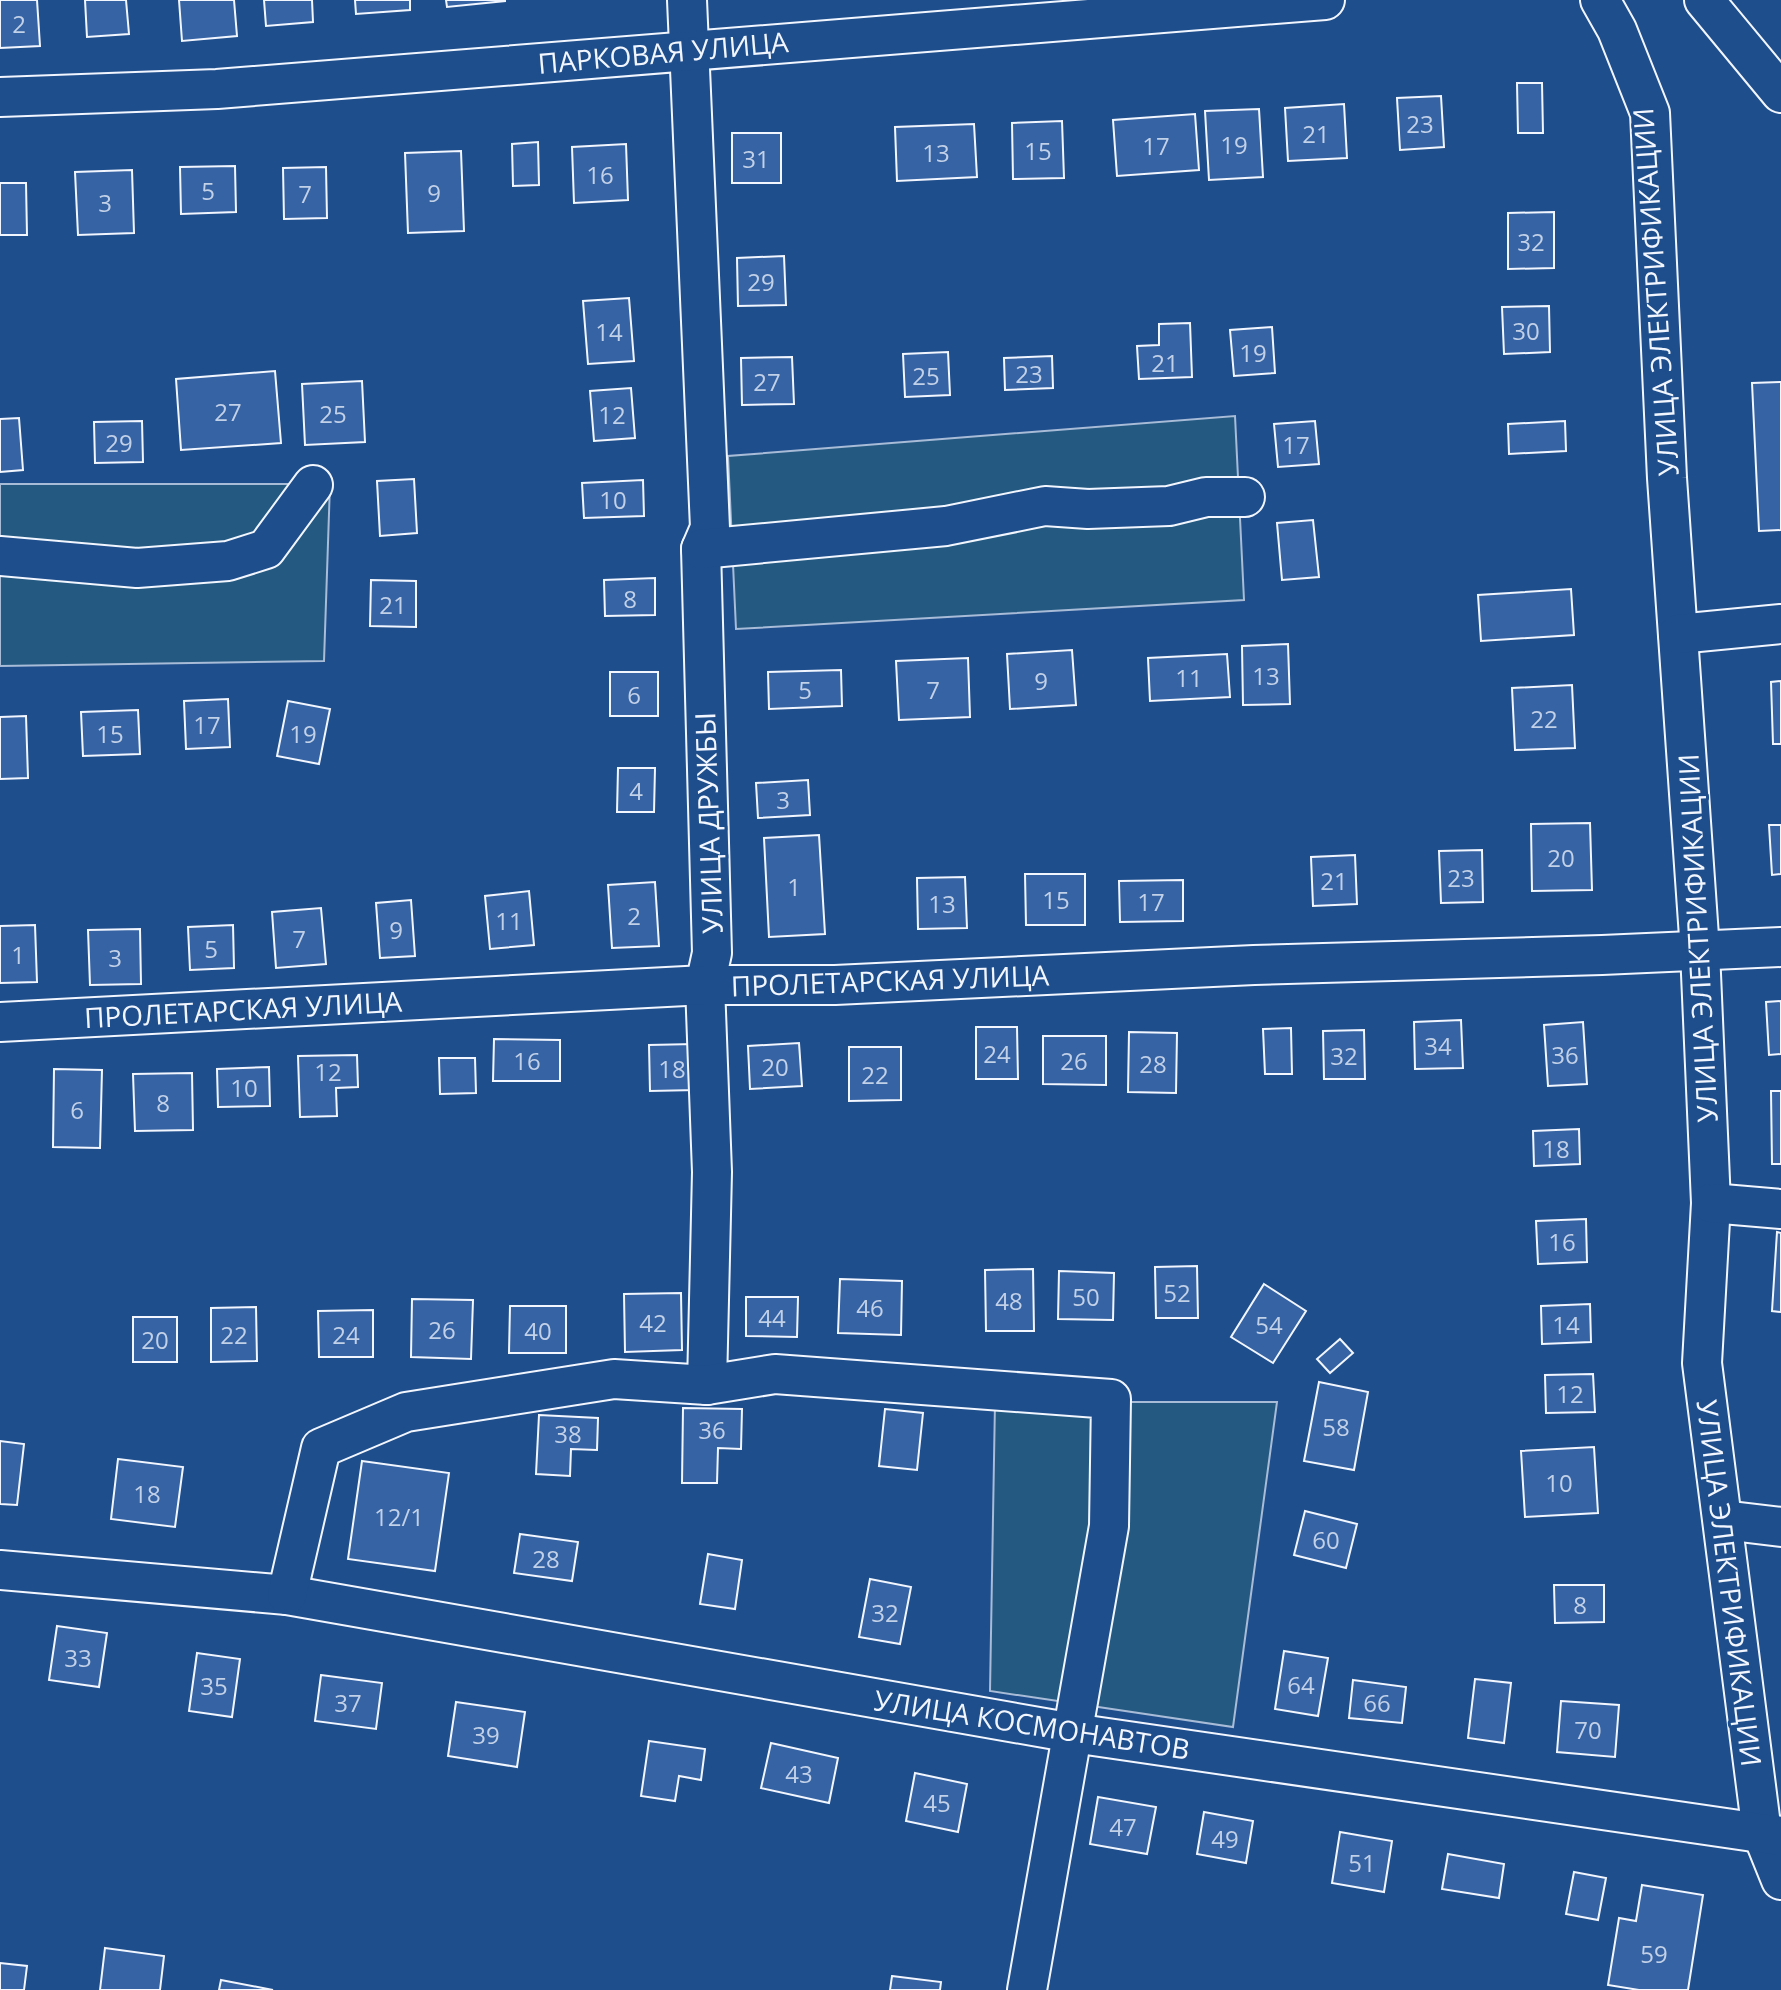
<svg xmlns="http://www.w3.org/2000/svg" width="1781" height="1990" font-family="'Open Sans',sans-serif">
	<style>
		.green { fill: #245a82; stroke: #a8bbd7; stroke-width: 2 }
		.building { fill: #3563a3; stroke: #f2f6ff; stroke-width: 2 }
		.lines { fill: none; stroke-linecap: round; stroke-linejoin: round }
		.minor-casing { stroke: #f2f6ff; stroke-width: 42 }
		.minor { stroke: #1f4e8c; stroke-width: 38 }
		.labels { text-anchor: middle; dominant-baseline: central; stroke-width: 6; stroke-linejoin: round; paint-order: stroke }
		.number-label { font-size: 24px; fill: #c3d1e8 }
		.street-label { font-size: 28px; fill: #f2f6ff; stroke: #1f4e8c }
	</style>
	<rect width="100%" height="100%" fill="#1f4e8c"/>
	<!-- green -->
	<g class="green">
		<path d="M1235 416 1244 600 736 629 728 456Z"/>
		<path d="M0 484H330L324 661 0 666Z"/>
		<path d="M995 1402H1277L1233 1727 990 1691Z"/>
	</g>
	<!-- building -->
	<g class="building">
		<path d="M0 0H37L40 46 0 48Z"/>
		<path d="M85 0H126L129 34 87 37Z"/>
		<path d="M179 0H234L237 36 182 41Z"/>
		<path d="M264 0H312L313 22 266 26Z"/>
		<path d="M355 0H410V10L356 14Z"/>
		<path d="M446 0H505V1L447 7Z"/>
		<path d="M1517 83H1542L1543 133H1518Z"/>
		<path d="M1441 96 1444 147 1400 150 1397 98Z"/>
		<path d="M1344 104 1347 158 1288 161 1285 108Z"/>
		<path d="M1259 109 1263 177 1209 180 1205 111Z"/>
		<path d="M1195 114 1199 170 1117 176 1113 120Z"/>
		<path d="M1062 121 1064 178 1013 179 1012 123Z"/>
		<path d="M974 124 977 177 897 181 895 127Z"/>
		<rect x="732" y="133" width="49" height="50"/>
		<path d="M538 142 539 185 513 186 512 144Z"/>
		<path d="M626 144 628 200 574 203 572 147Z"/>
		<path d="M461 151 464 231 408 233 405 153Z"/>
		<path d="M235 166 236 212 181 214 180 167Z"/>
		<path d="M326 167 327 218 284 219 283 168Z"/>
		<path d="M132 170 134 233 78 235 75 172Z"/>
		<path d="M0 183H26L27 235H0Z"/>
		<path d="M1554 212V268L1508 269V213Z"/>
		<path d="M784 256 786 305 738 306 737 258Z"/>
		<path d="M629 298 634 361 588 364 583 301Z"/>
		<path d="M1549 306 1550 352 1504 354 1502 307Z"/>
		<path d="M1190 323 1192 377 1139 379 1137 346 1159 345V324Z"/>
		<path d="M1272 327 1275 373 1234 376 1230 330Z"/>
		<path d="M948 352 950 395 905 397 903 354Z"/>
		<path d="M1052 356 1053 388 1005 390 1004 358Z"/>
		<path d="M792 357 794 404 742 405 741 358Z"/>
		<path d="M275 371 281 443 181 450 176 379Z"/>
		<path d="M362 381 365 442 305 445 302 384Z"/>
		<path d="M1781 382V530L1759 531 1752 383Z"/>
		<path d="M631 388 635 438 594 441 590 391Z"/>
		<path d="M19 418 23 470 0 472V419Z"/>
		<path d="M142 421 143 462 95 463 94 422Z"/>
		<path d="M1315 421 1319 464 1278 467 1274 424Z"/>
		<path d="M1565 421 1566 451 1509 454 1508 424Z"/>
		<path d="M414 479 417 533 380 536 377 481Z"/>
		<path d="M643 480 644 516 584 518 582 483Z"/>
		<path d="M1313 520 1319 577 1282 580 1277 523Z"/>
		<path d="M655 578V615L605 616 604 580Z"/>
		<path d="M371 580 416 581V627L370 626Z"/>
		<path d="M1571 589 1574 635 1481 641 1478 595Z"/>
		<path d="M1288 644 1290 704 1243 705 1242 646Z"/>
		<path d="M1072 650 1076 705 1010 709 1007 654Z"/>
		<path d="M1227 654 1230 697 1150 701 1148 658Z"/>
		<path d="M968 658 970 717 899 720 896 661Z"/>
		<path d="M841 670 842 706 769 709 768 672Z"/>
		<rect x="610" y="672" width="48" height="44"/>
		<path d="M1781 681V744H1773L1771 682Z"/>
		<path d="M1572 685 1575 748 1515 750 1512 688Z"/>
		<path d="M228 699 230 747 186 749 184 701Z"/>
		<path d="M288 701 330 709 319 764 277 756Z"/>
		<path d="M138 710 140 754 83 756 81 712Z"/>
		<path d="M26 716 28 778 0 779V717Z"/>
		<path d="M618 768H655L654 812H617Z"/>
		<path d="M808 780 810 815 758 818 756 783Z"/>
		<path d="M1590 823 1592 890 1532 891 1531 824Z"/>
		<path d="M1769 825H1781V874L1772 875Z"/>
		<path d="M819 835 825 934 769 937 764 838Z"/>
		<path d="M1482 850 1483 902 1441 903 1439 851Z"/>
		<path d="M1355 855 1357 904 1313 906 1311 857Z"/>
		<path d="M1025 874H1085V925H1026Z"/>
		<path d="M965 877 967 928 918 929 917 878Z"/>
		<path d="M1183 880V921L1120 922 1119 881Z"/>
		<path d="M655 882 659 946 612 948 608 885Z"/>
		<path d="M529 891 534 945 490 949 485 896Z"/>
		<path d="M411 900 415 956 380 958 376 903Z"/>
		<path d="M321 908 326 964 276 968 272 912Z"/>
		<path d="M35 925 37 982 0 983V926Z"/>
		<path d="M233 925 234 968 190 970 188 927Z"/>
		<path d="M140 929 141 984 90 985 88 930Z"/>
		<path d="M1781 1001V1054L1769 1055 1766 1002Z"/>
		<path d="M1461 1020 1463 1068 1415 1069 1414 1022Z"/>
		<path d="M1583 1022 1587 1084 1548 1086 1544 1025Z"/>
		<path d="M976 1027H1017L1018 1079H976Z"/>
		<path d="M1291 1028 1292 1074H1265L1263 1029Z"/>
		<path d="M1364 1030 1365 1079H1324L1323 1031Z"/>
		<path d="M1129 1032 1177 1033 1176 1093 1128 1092Z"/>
		<path d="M1043 1036H1106V1085L1043 1084Z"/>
		<path d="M494 1039 560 1040V1081H493Z"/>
		<path d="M799 1043 802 1086 750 1089 748 1046Z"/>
		<path d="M694 1044 696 1090 650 1091 649 1045Z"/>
		<path d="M849 1047H901V1100L849 1101Z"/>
		<path d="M357 1055 358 1087 336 1088 337 1116 300 1117 298 1056Z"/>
		<path d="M439 1058H475L476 1093 440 1094Z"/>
		<path d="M269 1067 270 1106 218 1107 217 1069Z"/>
		<path d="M54 1069 102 1070 100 1148 53 1147Z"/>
		<path d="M192 1073 193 1130 135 1131 133 1074Z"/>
		<path d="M1771 1091H1781V1164H1772Z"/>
		<path d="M1579 1129 1580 1164 1534 1166 1533 1131Z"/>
		<path d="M1586 1219 1587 1262 1538 1264 1536 1221Z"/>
		<path d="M1777 1232 1781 1233V1312L1772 1311Z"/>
		<path d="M1197 1266 1198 1318H1156L1155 1267Z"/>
		<path d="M1033 1269 1034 1331H986L985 1270Z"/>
		<path d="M1059 1271 1114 1273 1113 1320 1058 1319Z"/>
		<path d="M840 1279 902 1281 901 1335 838 1333Z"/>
		<path d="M1264 1284 1306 1311 1273 1363 1231 1337Z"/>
		<path d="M681 1293 682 1350 625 1352 624 1294Z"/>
		<path d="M746 1297H798L797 1337 746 1336Z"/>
		<path d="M412 1299 473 1300 471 1359 411 1357Z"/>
		<path d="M1590 1304 1591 1342 1542 1344 1541 1306Z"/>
		<path d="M510 1306H566V1353H509Z"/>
		<path d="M256 1307 257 1361 211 1362V1308Z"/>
		<path d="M373 1310V1357H319L318 1311Z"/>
		<rect x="133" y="1317" width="44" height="45"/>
		<path d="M1340 1339 1353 1353 1330 1373 1317 1359Z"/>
		<path d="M1593 1374 1595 1412 1546 1413 1545 1375Z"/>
		<path d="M1319 1382 1368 1392 1354 1470 1304 1461Z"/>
		<path d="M683 1408 742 1409 741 1449 718 1448 717 1483H682Z"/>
		<path d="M885 1409 923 1413 917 1470 879 1466Z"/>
		<path d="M539 1415 598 1418 597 1450 571 1449 570 1476 536 1474Z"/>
		<path d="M0 1441 24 1444 17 1505 0 1504Z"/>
		<path d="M1594 1447 1598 1513 1525 1517 1521 1451Z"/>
		<path d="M118 1459 183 1467 175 1527 111 1519Z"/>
		<path d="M362 1461 449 1473 435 1571 348 1559Z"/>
		<path d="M1305 1511 1357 1524 1346 1568 1294 1555Z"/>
		<path d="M520 1534 578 1542 572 1581 514 1573Z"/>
		<path d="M708 1554 742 1560 735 1609 700 1604Z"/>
		<path d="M870 1579 911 1587 900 1644 859 1637Z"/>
		<path d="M1554 1585H1604V1622L1555 1623Z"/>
		<path d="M57 1626 107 1633 99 1687 49 1680Z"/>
		<path d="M1284 1651 1328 1658 1318 1716 1275 1709Z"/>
		<path d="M197 1653 240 1659 232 1717 189 1711Z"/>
		<path d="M321 1675 382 1683 376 1729 315 1721Z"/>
		<path d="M1475 1679 1511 1683 1504 1743 1468 1738Z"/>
		<path d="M1353 1680 1406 1687 1402 1723 1349 1718Z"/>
		<path d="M1561 1701 1619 1705 1615 1757 1557 1752Z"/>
		<path d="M456 1702 525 1712 517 1767 448 1756Z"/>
		<path d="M649 1741 705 1749 701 1780 679 1776 675 1801 641 1796Z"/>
		<path d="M771 1743 838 1758 829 1803 761 1788Z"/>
		<path d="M915 1773 967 1784 958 1832 906 1821Z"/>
		<path d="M1098 1797 1156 1807 1147 1854 1090 1844Z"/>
		<path d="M1204 1812 1253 1821 1246 1863 1197 1854Z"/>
		<path d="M1340 1832 1392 1841 1384 1892 1332 1883Z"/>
		<path d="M1448 1854 1504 1864 1499 1898 1442 1889Z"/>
		<path d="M1574 1872 1606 1878 1598 1920 1566 1914Z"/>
		<path d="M1642 1885 1703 1895 1688 1990H1639L1608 1985 1619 1918 1636 1921Z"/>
		<path d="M105 1948 164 1956 160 1990H100Z"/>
		<path d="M0 1963 27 1966 24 1990H0Z"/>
		<path d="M892 1976 941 1982 940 1990H890Z"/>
		<path d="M221 1980 273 1990H219Z"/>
	</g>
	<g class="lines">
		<defs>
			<g id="minor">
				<path d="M687 0 710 528 701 549 712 953 705 985 712 1172 707 1385"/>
				<path d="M1600 0 1617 30 1650 113 1667 478 1700 951 1711 1203 1702 1363 1762 1833 1781 1880"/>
				<path d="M1704 0 1781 93"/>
				<path d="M0 97 217 89 1325 0"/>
				<path d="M701 549 946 526 1045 506 1088 509 1169 506 1206 497H1245"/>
				<path d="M0 556 137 568 228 561 266 549 313 485"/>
				<path d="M1678 634 1781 624"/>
				<path d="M0 1022 705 985H835L1254 965 1602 955 1781 947"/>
				<path d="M1711 1203 1781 1209"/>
				<path d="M1723 1520 1781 1527"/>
				<path d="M0 1570 287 1595 1073 1733 1781 1836"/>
				<path d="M287 1595 321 1448 406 1412 614 1379 707 1385 775 1374 1111 1399 1109 1526 1027 1990"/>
			</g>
		</defs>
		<!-- minor casing -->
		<use href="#minor" class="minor-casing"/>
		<!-- minor -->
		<use href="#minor" class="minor"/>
	</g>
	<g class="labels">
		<!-- number labels -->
		<g class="number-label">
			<text x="19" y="23">2</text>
			<text x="1420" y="123">23</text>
			<text x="1316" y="133">21</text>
			<text x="1234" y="144">19</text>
			<text x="1156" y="145">17</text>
			<text x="1038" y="150">15</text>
			<text x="936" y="152">13</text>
			<text x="756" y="158">31</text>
			<text x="600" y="174">16</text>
			<text x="208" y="190">5</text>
			<text x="434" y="192">9</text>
			<text x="305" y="193">7</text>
			<text x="105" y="202">3</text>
			<text x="1531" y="241">32</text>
			<text x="761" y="281">29</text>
			<text x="1526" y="330">30</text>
			<text x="609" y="331">14</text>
			<text x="1253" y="352">19</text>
			<text x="1165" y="362">21</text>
			<text x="1029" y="373">23</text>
			<text x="926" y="375">25</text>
			<text x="767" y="381">27</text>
			<text x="228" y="411">27</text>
			<text x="333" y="413">25</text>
			<text x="612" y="414">12</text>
			<text x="119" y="442">29</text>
			<text x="1296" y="444">17</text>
			<text x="613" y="499">10</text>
			<text x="630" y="598">8</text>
			<text x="393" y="604">21</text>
			<text x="1266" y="675">13</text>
			<text x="1189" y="677">11</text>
			<text x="1041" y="680">9</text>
			<text x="805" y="689">5</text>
			<text x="933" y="689">7</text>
			<text x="634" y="694">6</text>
			<text x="1544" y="718">22</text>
			<text x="207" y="724">17</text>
			<text x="110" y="733">15</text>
			<text x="303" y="733">19</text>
			<text x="636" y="790">4</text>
			<text x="783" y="799">3</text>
			<text x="1561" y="857">20</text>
			<text x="1461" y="877">23</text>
			<text x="1334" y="880">21</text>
			<text x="794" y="886">1</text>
			<text x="1056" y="899">15</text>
			<text x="1151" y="901">17</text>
			<text x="942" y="903">13</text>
			<text x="634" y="915">2</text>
			<text x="509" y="920">11</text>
			<text x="396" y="929">9</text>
			<text x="299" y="938">7</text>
			<text x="211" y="948">5</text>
			<text x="18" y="954">1</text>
			<text x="115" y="957">3</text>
			<text x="1438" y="1045">34</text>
			<text x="997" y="1053">24</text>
			<text x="1565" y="1054">36</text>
			<text x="1344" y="1055">32</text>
			<text x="527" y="1060">16</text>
			<text x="1074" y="1060">26</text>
			<text x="1153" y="1063">28</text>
			<text x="775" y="1066">20</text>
			<text x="672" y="1068">18</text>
			<text x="328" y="1071">12</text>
			<text x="875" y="1074">22</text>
			<text x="244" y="1087">10</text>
			<text x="163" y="1102">8</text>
			<text x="77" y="1109">6</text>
			<text x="1556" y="1148">18</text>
			<text x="1562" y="1241">16</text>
			<text x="1177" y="1292">52</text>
			<text x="1086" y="1296">50</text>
			<text x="1009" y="1300">48</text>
			<text x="870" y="1307">46</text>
			<text x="772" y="1317">44</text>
			<text x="653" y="1322">42</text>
			<text x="1269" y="1324">54</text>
			<text x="1566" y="1324">14</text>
			<text x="442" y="1329">26</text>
			<text x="538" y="1330">40</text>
			<text x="234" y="1334">22</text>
			<text x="346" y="1334">24</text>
			<text x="155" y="1339">20</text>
			<text x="1570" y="1393">12</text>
			<text x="1336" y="1426">58</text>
			<text x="712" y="1429">36</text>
			<text x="568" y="1433">38</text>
			<text x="1559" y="1482">10</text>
			<text x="147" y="1493">18</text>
			<text x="399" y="1516">12/1</text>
			<text x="1326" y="1539">60</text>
			<text x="546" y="1558">28</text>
			<text x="1580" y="1604">8</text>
			<text x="885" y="1612">32</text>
			<text x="78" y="1657">33</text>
			<text x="1301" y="1684">64</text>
			<text x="214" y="1685">35</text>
			<text x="348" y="1702">37</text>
			<text x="1377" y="1702">66</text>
			<text x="1588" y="1729">70</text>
			<text x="486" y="1734">39</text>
			<text x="799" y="1773">43</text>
			<text x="937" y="1802">45</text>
			<text x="1123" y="1826">47</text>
			<text x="1225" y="1838">49</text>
			<text x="1362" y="1862">51</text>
			<text x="1654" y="1953">59</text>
		</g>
		<!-- street labels -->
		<g class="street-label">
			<text transform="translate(663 52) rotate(-5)">ПАРКОВАЯ УЛИЦА</text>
			<text transform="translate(1655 292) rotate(-94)">УЛИЦА ЭЛЕКТРИФИКАЦИИ</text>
			<text transform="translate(708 823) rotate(-92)">УЛИЦА ДРУЖБЫ</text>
			<text transform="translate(1697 938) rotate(-93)">УЛИЦА ЭЛЕКТРИФИКАЦИИ</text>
			<text transform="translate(890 980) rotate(-2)">ПРОЛЕТАРСКАЯ УЛИЦА</text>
			<text transform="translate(243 1009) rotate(-3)">ПРОЛЕТАРСКАЯ УЛИЦА</text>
			<text transform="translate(1730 1583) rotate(83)">УЛИЦА ЭЛЕКТРИФИКАЦИИ</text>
			<text transform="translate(1032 1724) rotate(9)">УЛИЦА КОСМОНАВТОВ</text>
		</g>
	</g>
</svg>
